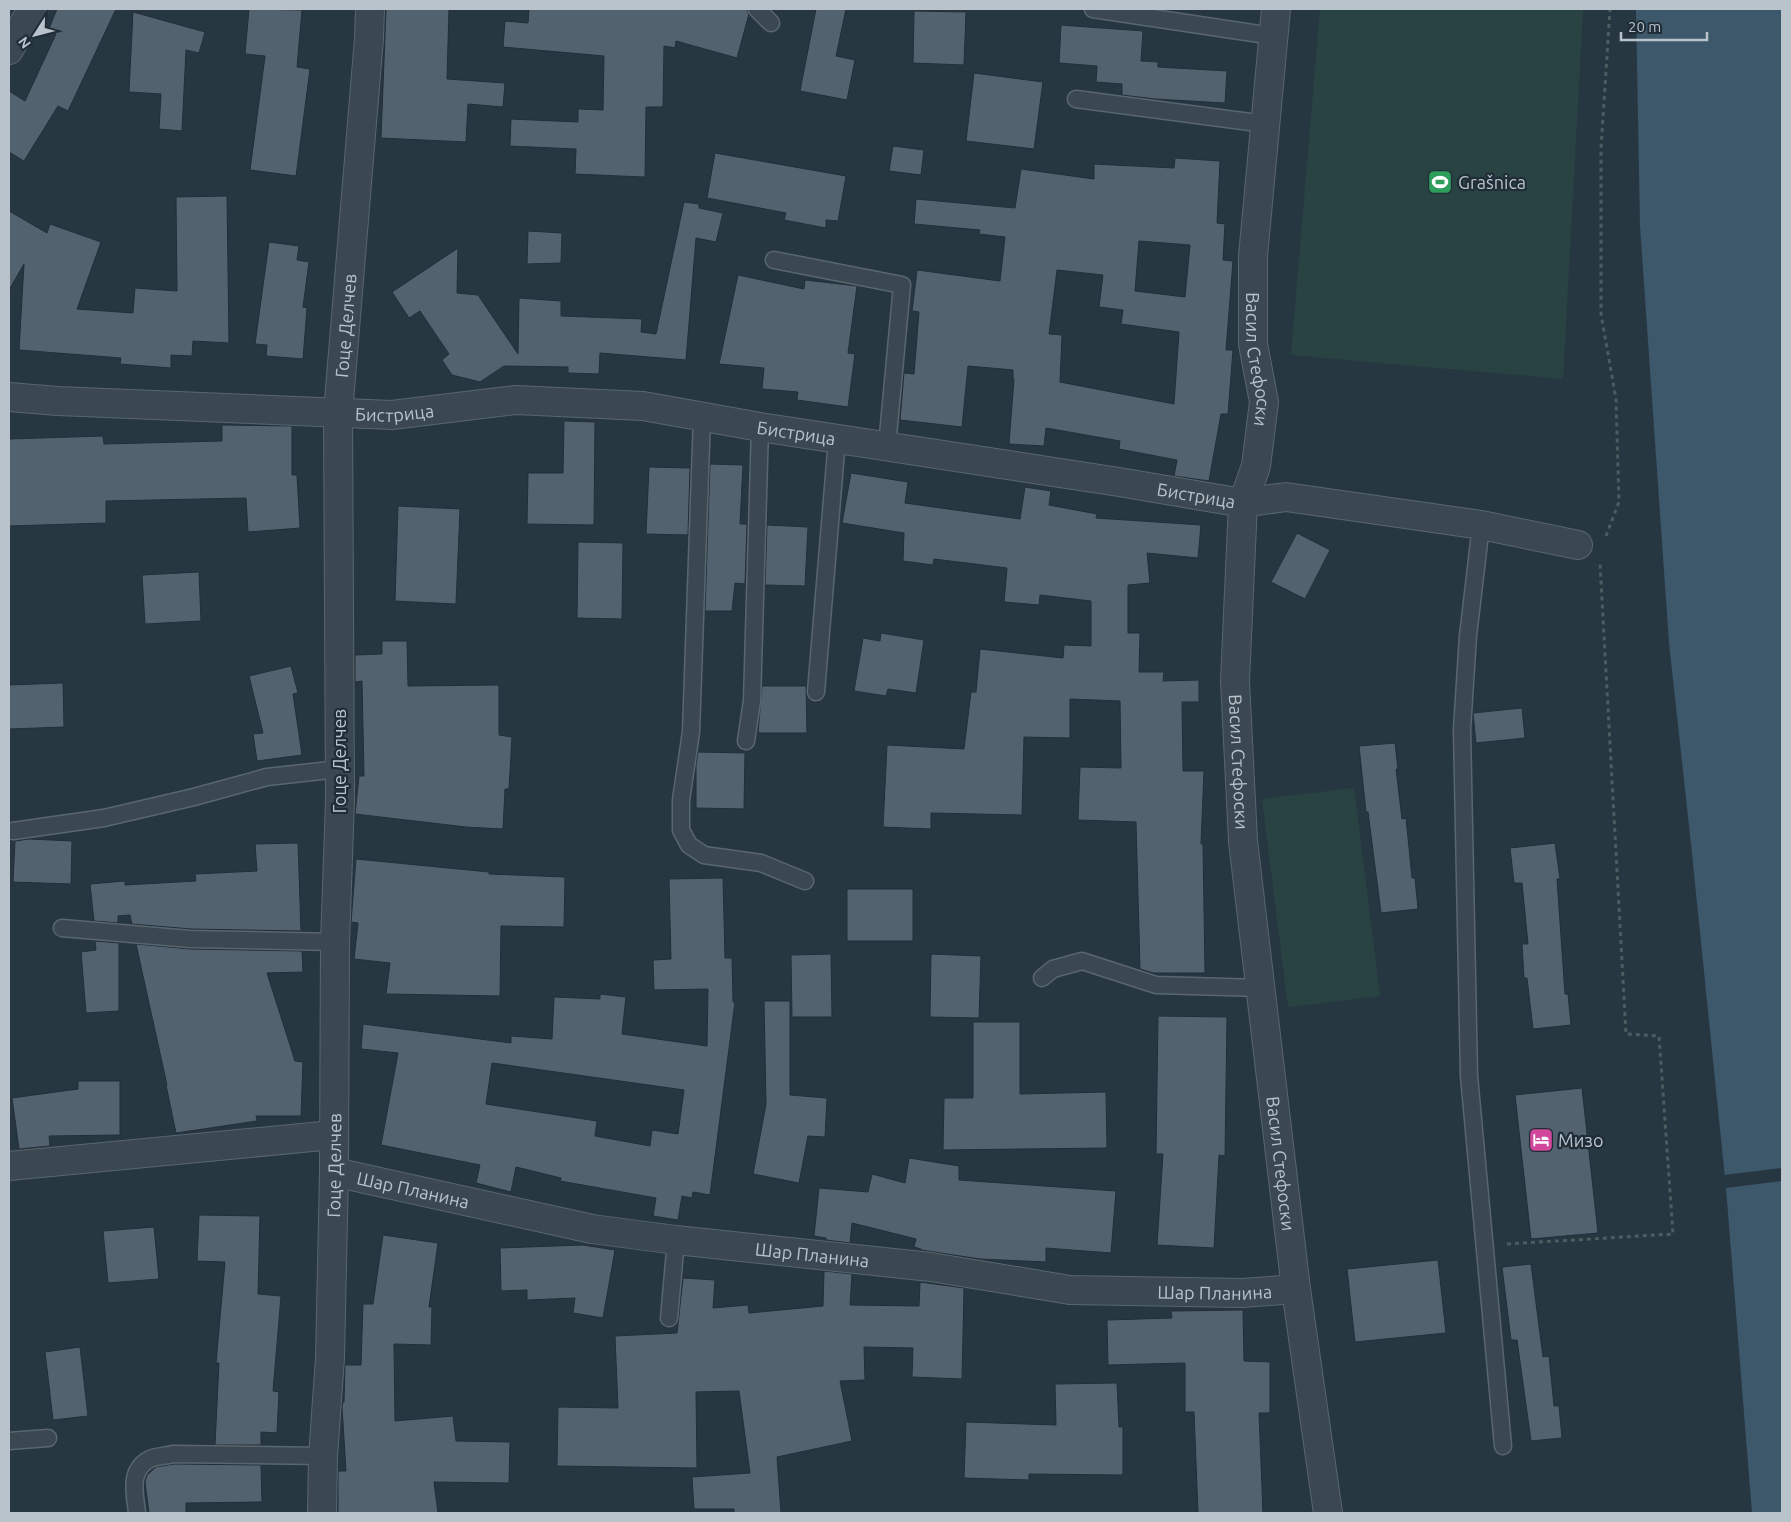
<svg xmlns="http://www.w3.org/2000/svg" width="1791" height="1522" font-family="Ubuntu,sans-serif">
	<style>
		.green { fill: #294342 }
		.water { fill: #3d576b }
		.pier { fill: #273742 }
		.building { fill: #52626f; stroke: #222f39; fill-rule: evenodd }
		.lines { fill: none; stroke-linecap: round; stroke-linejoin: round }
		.lane-casing { stroke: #59666f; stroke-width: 19 }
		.street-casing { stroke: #59666f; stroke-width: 30 }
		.path { stroke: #475f5e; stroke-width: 3; stroke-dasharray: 4 4; stroke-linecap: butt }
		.lane { stroke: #3b4852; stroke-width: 16 }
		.street { stroke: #3b4852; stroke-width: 28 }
		.labels { text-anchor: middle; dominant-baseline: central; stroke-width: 4.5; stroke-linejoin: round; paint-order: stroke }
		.poi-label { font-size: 18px; fill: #b8c3cc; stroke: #202d37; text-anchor: start }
		.street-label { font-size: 18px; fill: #b8c3cc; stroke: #202d37 }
	</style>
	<rect width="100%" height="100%" fill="#273742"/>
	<!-- green -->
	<g class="green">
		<path d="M1320 9H1583L1563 379 1291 355Z"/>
		<path d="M1354 788 1380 996 1288 1007 1262 799Z"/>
	</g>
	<!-- water -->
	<path class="water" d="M1636 9H1782V1513H1752L1726 1188 1691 844 1669 643 1640 226Z"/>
	<!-- pier -->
	<path class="pier" d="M1782 1168V1181L1726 1188 1724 1175Z"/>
	<!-- building -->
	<g class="building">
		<path d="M57 9H116L68 111 58 106 24 161 9 152V91L25 101 56 34 48 31Z"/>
		<path d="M249 9 302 10 297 67 310 69 296 176 250 170 265 56 245 54Z"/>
		<path d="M386 9H449L447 79 505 83 503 107 468 104 466 142 381 138Z"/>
		<path d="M529 9H747L749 14 737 58 676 41 675 48 664 46 663 107H646L645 177 620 176 575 174 576 149 510 146 511 119 578 122V109L603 110 604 56 503 47 505 21 528 23Z"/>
		<path d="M816 9H846L836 56 855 60 847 100 800 91Z"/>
		<path d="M914 11 966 12 964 65 913 63Z"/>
		<path d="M133 12 205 32 199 53 186 50 182 131 159 129 161 94 129 92Z"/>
		<path d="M1061 25 1143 31 1141 61 1158 62V67L1227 71 1225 103 1155 99 1122 95V84L1096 82 1097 66 1059 63Z"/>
		<path d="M974 73 1043 82 1034 149 966 141Z"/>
		<path d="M893 146 924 150 921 175 889 171Z"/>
		<path d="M715 153 846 176 838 221 826 220V228L784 220 786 213 707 198Z"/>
		<path d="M1175 158 1220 161 1217 223 1225 224 1223 260 1233 261 1226 350H1233L1228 414H1221L1209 481 1174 476 1177 460 1119 449 1120 441 1046 428 1044 446 1009 444 1014 379H1013V370L968 366 962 427 900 420 904 373 914 374 919 312 912 311 917 270 1000 281 1005 237 979 234 980 230 914 224 916 199 1015 208 1021 169 1094 179V164L1174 168ZM1139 241 1190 245 1185 297 1135 291ZM1057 270 1103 275 1099 307 1123 310 1121 324 1179 332 1174 404 1060 382 1062 335 1049 334Z"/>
		<path d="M227 196 229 343 193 341 192 356 171 355V368L120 364 121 358 19 350 24 264 9 290V211L47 233 50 224 101 242 77 309 133 313 135 288 177 291 176 197Z"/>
		<path d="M684 202 699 204V208L723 213 716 242 696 238 686 360 600 353 599 374 568 373V367L504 366 480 382 452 375 442 360 449 354 420 311 409 318 392 292 458 248 457 293 478 295 518 354 519 298 561 301V316L642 319 641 332 656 334Z"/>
		<path d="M528 231 562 233 561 263 527 264Z"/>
		<path d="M269 242 299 246 297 260 309 262 303 307 307 308 303 359 266 356 267 345 255 344Z"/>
		<path d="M738 275 804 289 805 280 857 286 848 353 855 354 848 407 797 400 798 392 762 389 764 368 719 364Z"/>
		<path d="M564 421 595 422 594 525 527 524 528 473H563Z"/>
		<path d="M222 425 292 426V475H297L300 528 248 532 246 498 106 501V523L9 526V439L103 436 104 444 222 441Z"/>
		<path d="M710 464 743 465 740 524H747L745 584 735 583 732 611H705Z"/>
		<path d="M649 467 690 468 688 535 646 534Z"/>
		<path d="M851 473 908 482 905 503 1020 519 1025 487 1051 491 1049 505 1097 514 1096 518 1201 525 1198 558 1147 553 1150 583 1128 585V633H1140L1139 672H1164L1163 681 1199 680V702H1182L1183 771H1204L1201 844H1203L1205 973H1153L1140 969 1136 822 1078 820 1080 767 1121 768 1120 701 1070 699V738L1024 737 1022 815 931 813V829L883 827 887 745 964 749 971 692H976L980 649 1063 658 1064 645 1091 646V601L1040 595 1039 605 1004 602 1007 568 934 559 933 565 903 561 904 533 842 523Z"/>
		<path d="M398 506 460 509 456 604 395 601Z"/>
		<path d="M767 525 808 527 805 586 765 585Z"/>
		<path d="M1297 533 1330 550 1305 599 1271 582Z"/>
		<path d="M578 542 623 543 622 619 577 618Z"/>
		<path d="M199 572 201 621 145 624 142 575Z"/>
		<path d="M881 633 924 640 916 693 888 689 886 696 854 691 863 638 880 641Z"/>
		<path d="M382 641H407L408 686 499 685V735L512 737 509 789H505L503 829 466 827 355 814 359 776H364L362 681 355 682V655L382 654Z"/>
		<path d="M291 666 298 693 293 694 302 755 257 761 253 734 263 733 249 676Z"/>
		<path d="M63 683 64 727 9 729V685Z"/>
		<path d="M762 686H806L807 733H758Z"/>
		<path d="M1522 708 1525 738 1476 743 1473 713Z"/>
		<path d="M1395 743 1398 769H1396L1402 819 1406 818 1412 878H1415L1418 909 1381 913 1368 812H1366L1359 746Z"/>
		<path d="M698 752 745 753 744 809 696 808V765Z"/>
		<path d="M29 839 72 841 71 884 13 882 15 841Z"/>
		<path d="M298 843 301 931 191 929 132 924 130 915 118 916V923L94 921 90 884 125 881V885L196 881 195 874 257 871 255 844Z"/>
		<path d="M1555 843 1560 879H1557L1565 994H1568L1571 1025 1533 1029 1527 978H1524L1522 944H1528L1522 883H1514L1510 848Z"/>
		<path d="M356 859 489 872V874L565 877 564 927 501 926 500 996 386 994 390 963 354 959 358 923 351 922Z"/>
		<path d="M723 878 725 958H732L733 1002H735L710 1195 693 1192 692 1198 682 1196 678 1220 653 1216 656 1198 560 1181 561 1178 516 1167 511 1192 476 1183 480 1165 381 1145 398 1053 361 1049 363 1024 511 1043V1036L552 1039 554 997 600 999V994L626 997 622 1034 707 1046 708 989 654 990 653 960 671 959 669 879ZM492 1063 684 1090 678 1134 652 1130 650 1146 595 1136 597 1121 486 1104Z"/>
		<rect x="847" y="889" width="66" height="52"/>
		<path d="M95 941 119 943V1011L86 1013 81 952 96 950Z"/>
		<path d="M136 944 190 949 302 951 303 972 267 973 295 1061 303 1062 301 1116H256L257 1121 176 1133 166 1085H167Z"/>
		<path d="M831 954 832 1017H792L791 955Z"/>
		<path d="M931 954 981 956 979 1018 930 1017Z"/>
		<path d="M764 1001H790V1095L827 1098 825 1137 808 1136 799 1183 753 1174 766 1104Z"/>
		<path d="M1158 1016 1227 1017 1225 1156 1219 1155 1214 1248 1157 1245 1163 1154H1156Z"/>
		<path d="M973 1022H1020V1094L1106 1092 1107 1148 943 1150 944 1098H973Z"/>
		<path d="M78 1081H120V1135L49 1136 50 1146 19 1149 12 1098 78 1089Z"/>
		<path d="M1582 1088 1598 1233 1531 1239 1515 1095Z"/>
		<path d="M909 1158 959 1166V1180L1116 1191 1111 1253 1046 1248V1262L980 1259 921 1250V1249L914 1247 916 1239 852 1223 850 1243 826 1240V1238L814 1236 819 1188 868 1192 872 1174 905 1183Z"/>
		<path d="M199 1215 260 1216 258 1294 281 1296 273 1391 279 1392 277 1433 261 1432V1445H215L219 1363H216L225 1262 197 1261Z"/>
		<path d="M154 1227 159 1279 108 1283 103 1231Z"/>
		<path d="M383 1235 438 1243 429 1307H432L431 1345 394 1344 395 1421 453 1416 456 1441 510 1442 509 1483 434 1482 438 1513H338V1471H346L342 1407 343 1402H344L345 1365H361L363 1304H373Z"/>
		<path d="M583 1245 615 1250 603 1318 573 1313 575 1298 527 1300V1290L501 1291 500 1248Z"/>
		<path d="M1438 1260 1446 1333 1355 1342 1347 1269Z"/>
		<path d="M1531 1264 1543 1357 1549 1356 1554 1406H1559L1562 1438 1531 1441 1517 1340H1511L1502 1267Z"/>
		<path d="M824 1271 852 1274 850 1305 919 1306 920 1282 964 1288 962 1379 912 1377 913 1348 864 1347 865 1380 840 1381 852 1441 777 1457 781 1513H734V1509H694L692 1477 750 1473 739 1391 696 1392 697 1468 557 1466 558 1407 618 1408 615 1336 677 1333 683 1278 715 1280 713 1308 748 1305 749 1313 823 1306Z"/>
		<path d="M1243 1310 1244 1361 1270 1362V1413H1259L1263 1513H1198L1194 1412H1185V1363L1108 1365 1107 1320 1172 1318 1171 1311Z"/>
		<path d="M80 1347 88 1416 53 1420 45 1352Z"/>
		<path d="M1117 1383 1119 1427H1123V1475L1029 1474V1480L964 1478 966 1422 1056 1425 1055 1384Z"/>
		<path d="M174 1464 261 1465 262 1502 186 1503V1513H149L145 1482 147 1475 156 1467Z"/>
	</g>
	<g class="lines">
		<defs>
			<g id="lane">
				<path d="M757 9 771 23"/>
				<path d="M1093 9 1273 36"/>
				<path d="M1076 99 1265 124"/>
				<path d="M774 260 902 285 887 446"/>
				<path d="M702 416 691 732 681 800V830L689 845 704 855 761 863 805 881"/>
				<path d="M1481 525 1468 636 1462 729 1469 1076 1503 1446"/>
				<path d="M816 692 837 439"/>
				<path d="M746 741 752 701 760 427"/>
				<path d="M13 831 104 818 194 797 267 777 339 769"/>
				<path d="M62 928 190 939 335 942"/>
				<path d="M1042 978 1053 969 1082 961 1156 985 1260 988"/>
				<path d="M669 1318 676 1240"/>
				<path d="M9 1441 48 1438"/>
				<path d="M137 1513C135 1494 128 1470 150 1459 156 1456 166 1456 173 1454L323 1456"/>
			</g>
			<g id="street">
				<path id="s1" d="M1276 9 1253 256V344L1264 402 1256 466 1243 503 1235 681 1243 841 1296 1289 1328 1513"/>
				<path d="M9 50 32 9"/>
				<path id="s2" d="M9 397 58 401 392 415 516 400 643 406 760 427 1119 482 1243 503 1286 497 1481 525 1578 545"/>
				<path d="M9 1166 333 1135"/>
				<path id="s3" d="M334 1172 592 1229 676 1240 931 1267 1070 1290 1243 1293 1296 1289"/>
				<path id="s4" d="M322 1513 323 1456 330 1358 334 1172 335 942 340 800 338 413 369 38 370 9"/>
			</g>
		</defs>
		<!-- lane casing -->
		<use href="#lane" class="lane-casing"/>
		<!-- street casing -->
		<use href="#street" class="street-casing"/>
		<!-- path -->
		<g class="path">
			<path d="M1606 536 1619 502 1616 399 1601 314V148L1610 9"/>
			<path d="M1507 1244 1673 1234 1659 1036 1626 1034 1600 563"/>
		</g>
		<!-- lane -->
		<use href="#lane" class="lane"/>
		<!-- street -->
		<use href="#street" class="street"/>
	</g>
	<!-- icons -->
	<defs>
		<symbol id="stadium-square" viewBox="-11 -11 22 22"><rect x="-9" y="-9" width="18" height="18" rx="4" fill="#2e9e5b" stroke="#202d37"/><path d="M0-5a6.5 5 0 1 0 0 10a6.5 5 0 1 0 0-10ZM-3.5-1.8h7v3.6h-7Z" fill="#fff"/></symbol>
		<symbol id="hotel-square" viewBox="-11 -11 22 22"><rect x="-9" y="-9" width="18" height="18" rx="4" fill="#d1479c" stroke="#202d37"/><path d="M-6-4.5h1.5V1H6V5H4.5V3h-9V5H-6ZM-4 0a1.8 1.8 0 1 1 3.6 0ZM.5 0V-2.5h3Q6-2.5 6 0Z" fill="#fff"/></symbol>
	</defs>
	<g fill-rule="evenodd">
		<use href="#stadium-square" x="1426" y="168" width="28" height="28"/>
		<use href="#hotel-square" x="1527" y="1126" width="28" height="28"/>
	</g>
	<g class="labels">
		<!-- poi labels -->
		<g class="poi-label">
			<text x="1458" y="182">Grašnica</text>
			<text x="1558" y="1140">Мизо</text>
		</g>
		<!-- street labels -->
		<g class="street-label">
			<text stroke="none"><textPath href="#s4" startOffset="1188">Гоце Делчев</textPath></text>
			<text stroke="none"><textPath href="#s1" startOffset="352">Васил Стефоски</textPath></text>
			<text stroke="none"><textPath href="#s2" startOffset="386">Бистрица</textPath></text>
			<text stroke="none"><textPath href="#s2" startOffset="791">Бистрица</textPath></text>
			<text stroke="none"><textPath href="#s2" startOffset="1196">Бистрица</textPath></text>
			<text transform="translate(339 761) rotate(-90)">Гоце Делчев</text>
			<text stroke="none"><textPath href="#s1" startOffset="758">Васил Стефоски</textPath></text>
			<text stroke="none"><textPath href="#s1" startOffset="1162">Васил Стефоски</textPath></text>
			<text stroke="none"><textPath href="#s4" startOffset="348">Гоце Делчев</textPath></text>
			<text stroke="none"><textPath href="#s3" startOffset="81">Шар Планина</textPath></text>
			<text stroke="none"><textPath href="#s3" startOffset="486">Шар Планина</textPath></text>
			<text stroke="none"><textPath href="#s3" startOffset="891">Шар Планина</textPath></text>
		</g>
	</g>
	<!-- border -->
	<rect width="1791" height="1522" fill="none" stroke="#b8c3cc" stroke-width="20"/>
	<!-- north arrow -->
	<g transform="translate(35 35) rotate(234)" stroke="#202d37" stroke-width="4" paint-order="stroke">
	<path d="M0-4L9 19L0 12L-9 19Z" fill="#b8c3cc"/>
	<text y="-8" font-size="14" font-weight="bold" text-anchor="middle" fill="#b8c3cc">N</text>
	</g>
	<!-- scale -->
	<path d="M1621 32v8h86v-8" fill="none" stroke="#b8c3cc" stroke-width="2.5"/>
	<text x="1628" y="32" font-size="15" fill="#b8c3cc" stroke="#202d37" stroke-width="4" paint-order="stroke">20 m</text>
</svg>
